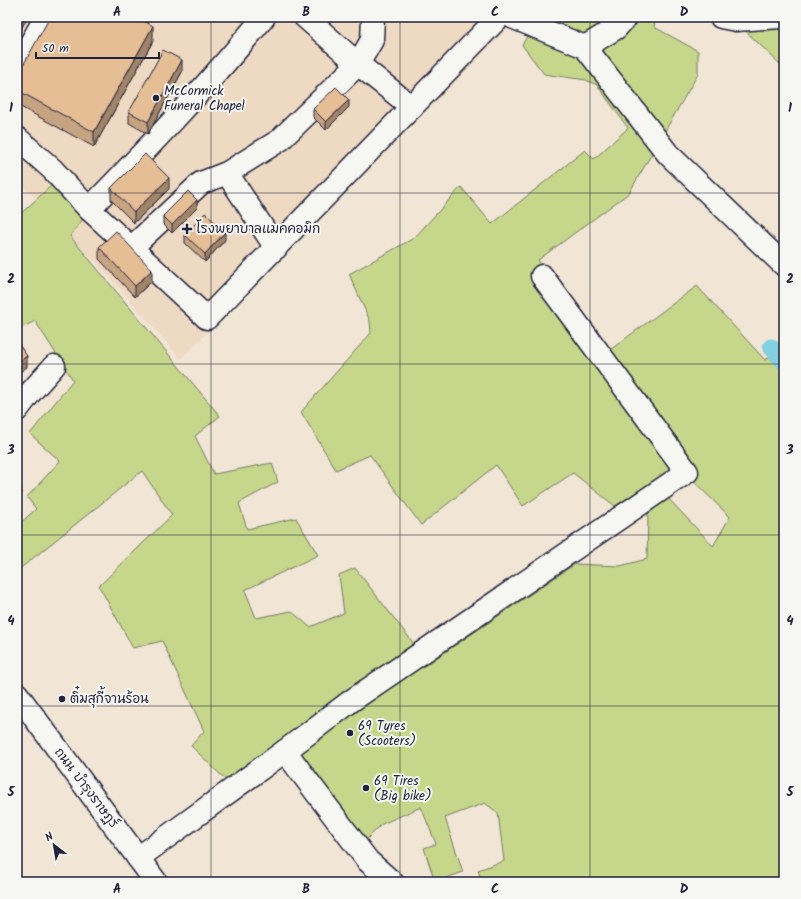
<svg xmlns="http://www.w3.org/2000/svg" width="801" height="899" font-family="Kalam,'Playpen Sans Thai',sans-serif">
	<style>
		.built { fill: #eed9c3 }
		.green { fill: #c6d78b; stroke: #747c63 }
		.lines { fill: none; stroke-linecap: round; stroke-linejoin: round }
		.canal { stroke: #83d0e1; stroke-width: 17 }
		.minor-casing { stroke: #22223b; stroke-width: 25 }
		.minor { stroke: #f6f6f2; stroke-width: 22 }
		.wall { fill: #c6a381; stroke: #22223b }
		.shaded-wall { fill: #a18569; stroke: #22223b }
		.building { fill: #e6be96; stroke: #22223b }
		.grid { fill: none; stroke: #22223b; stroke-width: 1; stroke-opacity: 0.55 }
		.poi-dot { fill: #22223b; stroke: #f6f6f2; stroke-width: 1.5 }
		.labels { text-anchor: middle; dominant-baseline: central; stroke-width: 4; stroke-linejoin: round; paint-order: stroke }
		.poi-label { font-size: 13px; fill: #22223b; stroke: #f6f6f2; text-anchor: start }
		.street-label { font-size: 13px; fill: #22223b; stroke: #f6f6f2 }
		.neatline { fill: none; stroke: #22223b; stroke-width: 1.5 }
		.grid-label { font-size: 13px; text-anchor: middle; font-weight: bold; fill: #22223b }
	</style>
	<rect width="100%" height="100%" fill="#f1e5d6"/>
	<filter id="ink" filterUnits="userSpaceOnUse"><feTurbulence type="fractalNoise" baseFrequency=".025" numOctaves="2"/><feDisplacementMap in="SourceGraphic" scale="8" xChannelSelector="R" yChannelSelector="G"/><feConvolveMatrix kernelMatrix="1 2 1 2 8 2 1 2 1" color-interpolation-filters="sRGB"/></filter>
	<g filter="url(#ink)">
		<!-- built -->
		<path class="built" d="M17 17H519L181 359 112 280 17 179Z"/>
		<!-- green -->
		<g class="green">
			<path d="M538 17H656L654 27 698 51V74L629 193 538 260 607 352 697 286 765 360 784 349V882H482L478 870 504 861 498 813 485 803 445 818 463 872 435 882 424 848 436 844 421 807 382 824 363 843 288 738 229 783 191 746 204 731 162 641 133 648 99 586 172 515 142 471 17 571V526L36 509 27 497 60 461 30 434 73 380 35 321 17 330V217L52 185 84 218 70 236 220 416 195 436 214 474 272 463 278 482 239 503 247 529 296 518 318 555 245 590 256 618 291 611 310 627 344 613 339 575 355 568 429 663 575 564 620 566 647 559 648 514 667 497 713 546 730 517 678 466 615 506 573 473 523 506 496 465 421 525 370 455 336 470 301 412 371 333 370 321 349 274 414 238 461 187 492 224 585 150 594 159 628 128 597 85 586 80 544 74 522 45Z"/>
			<path d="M731 17H784V68Z"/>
		</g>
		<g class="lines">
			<!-- canal -->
			<path class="canal" d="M771 347 784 362"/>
			<defs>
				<g id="minor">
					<path d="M305 17 358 64 412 107"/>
					<path d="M512 17 585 47 668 154 784 265"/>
					<path d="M721 17 736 20 781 17"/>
					<path d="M585 47 616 28 626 17"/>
					<path d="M17 67 46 17"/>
					<path d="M17 138 52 169 89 209 207 318 499 17"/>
					<path d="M227 173 276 248"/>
					<path d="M89 209C149 147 209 84 264 17"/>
					<path d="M131 248 201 183 227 173 280 140 358 64 372 40 373 17"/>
					<path d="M17 410 30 393 54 366"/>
					<path d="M17 694 156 882"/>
					<path d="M285 751 368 861 392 882"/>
					<path d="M138 858 285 751 351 701 687 472 542 276"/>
				</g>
			</defs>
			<!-- minor casing -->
			<use href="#minor" class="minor-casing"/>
			<!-- minor -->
			<use href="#minor" class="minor"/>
		</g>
		<!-- wall -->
		<g class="wall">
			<path d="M153 41 94 147 17 105V76Z"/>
			<path d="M182 72 148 134 129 123V112Z"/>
			<path d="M349 107 326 130 313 117V109Z"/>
			<path d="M111 188 169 189 134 223 111 200Z"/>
			<path d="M197 208 172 233 163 224V216Z"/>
			<path d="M185 235 225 240 205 262 185 243Z"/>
			<path d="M99 247 152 281 135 297 99 259Z"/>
		</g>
		<!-- shaded-wall -->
		<g class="shaded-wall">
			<path d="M17 17H28L17 36Z"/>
			<path d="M153 26V41L94 147V132Z"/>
			<path d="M182 60V72L148 134V122Z"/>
			<path d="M349 100V107L326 130V122Z"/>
			<path d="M169 178V189L134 223V212Z"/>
			<path d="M197 200V208L172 233V225Z"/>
			<path d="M225 232V240L205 262V254Z"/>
			<path d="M152 270V281L135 297V286Z"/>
			<path d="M27 356V367L17 374V363Z"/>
			<path d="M21 488V496L17 499V492Z"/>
		</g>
		<!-- building -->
		<g class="building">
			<path d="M50 17H137L153 26 94 132 17 90V76Z"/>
			<path d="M163 50 182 60 148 122 129 112Z"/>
			<path d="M336 87 349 100 326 122 313 109Z"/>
			<path d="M145 154 169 178 134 212 111 188Z"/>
			<path d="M188 191 197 200 172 225 163 216Z"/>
			<path d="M205 213 225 232 205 254 185 235Z"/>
			<path d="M116 231 152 270 135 286 99 247Z"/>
			<path d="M17 342 27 356 17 363Z"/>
			<path d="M17 483 21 488 17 492Z"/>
		</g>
	</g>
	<!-- grid -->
	<path class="grid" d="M211 17V882M400 17V882M590 17V882M17 193H784M17 364H784M17 535H784M17 706H784"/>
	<!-- markers -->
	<g class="poi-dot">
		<circle cx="156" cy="98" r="4"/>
		<path d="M185 223h4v4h4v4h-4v4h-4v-4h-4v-4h4z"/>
		<circle cx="62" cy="699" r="4"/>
		<circle cx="350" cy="733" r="4"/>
		<circle cx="366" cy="788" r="4"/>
	</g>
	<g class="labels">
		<!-- poi labels -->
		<g class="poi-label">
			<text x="164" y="91">McCormick<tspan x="164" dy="15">Funeral Chapel</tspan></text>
			<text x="196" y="229">โรงพยาบาลแมคคอมิก</text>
			<text x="70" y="699">ติ๋มสุกี้จานร้อน</text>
			<text x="358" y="726">69 Tyres<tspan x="358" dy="15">(Scooters)</tspan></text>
			<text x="374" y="781">69 Tires<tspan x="374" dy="15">(Big bike)</tspan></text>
		</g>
		<!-- street labels -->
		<g class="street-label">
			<text transform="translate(86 788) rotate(53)">ถนน บำรุงราษฏร์</text>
		</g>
	</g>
	<!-- margin -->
	<rect width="801" height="899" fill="none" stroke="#f6f6f2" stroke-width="44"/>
	<!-- north arrow -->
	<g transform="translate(54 845) rotate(329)" stroke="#f6f6f2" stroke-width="3" paint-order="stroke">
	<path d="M0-3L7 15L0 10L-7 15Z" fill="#22223b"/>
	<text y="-6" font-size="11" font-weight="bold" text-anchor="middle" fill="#22223b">N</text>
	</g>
	<!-- scale -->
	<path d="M36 52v6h123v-6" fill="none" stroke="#22223b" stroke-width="2"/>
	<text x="42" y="52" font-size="12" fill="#22223b" stroke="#f6f6f2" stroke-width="3" paint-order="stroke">50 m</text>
	<rect x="22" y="22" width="757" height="855" class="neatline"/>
	<g class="grid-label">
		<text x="117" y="16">A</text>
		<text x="306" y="16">B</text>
		<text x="495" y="16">C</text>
		<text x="684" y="16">D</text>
		<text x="11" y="112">1</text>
		<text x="790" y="112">1</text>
		<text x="11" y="283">2</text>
		<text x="790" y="283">2</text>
		<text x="11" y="454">3</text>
		<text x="790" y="454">3</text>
		<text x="11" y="625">4</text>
		<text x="790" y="625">4</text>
		<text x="11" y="796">5</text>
		<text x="790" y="796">5</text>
		<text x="117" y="893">A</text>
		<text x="306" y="893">B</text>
		<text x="495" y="893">C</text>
		<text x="684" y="893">D</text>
	</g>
</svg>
